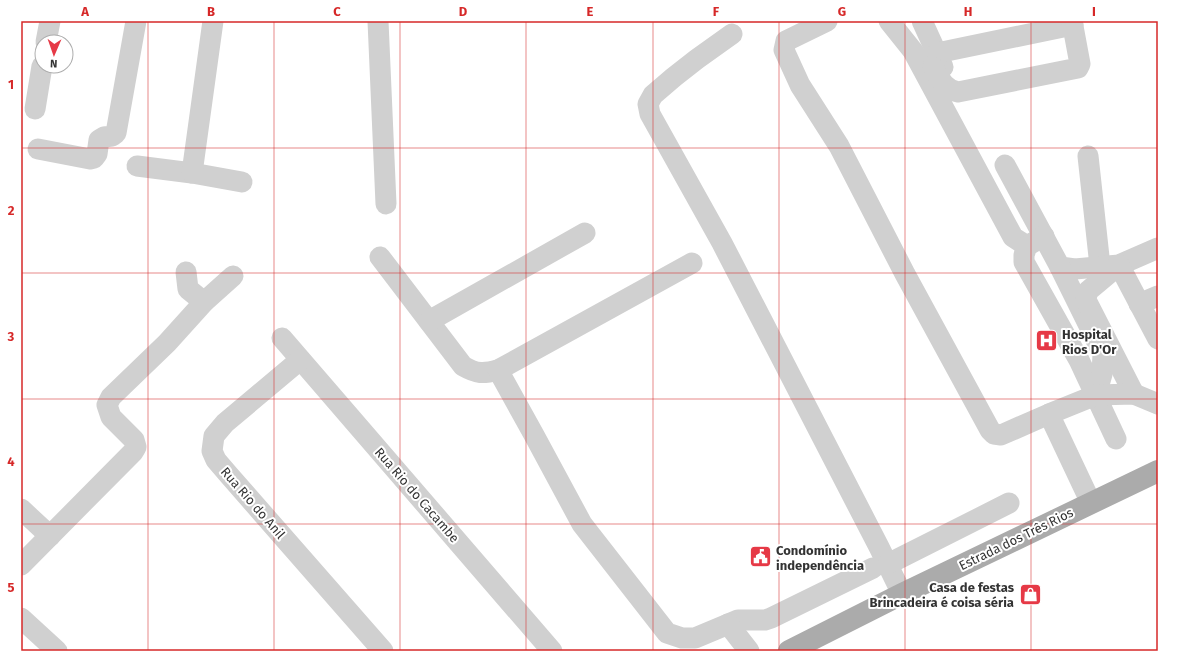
<svg xmlns="http://www.w3.org/2000/svg" width="1179" height="672" font-family="'Fira Sans',sans-serif">
	<style>
		.lines { fill: none; stroke-linecap: round; stroke-linejoin: round }
		.minor { stroke: #d0d0d0; stroke-width: 21 }
		.major { stroke: #ababab; stroke-width: 22 }
		.grid { fill: none; stroke: #d62828; stroke-width: 1; stroke-opacity: 0.55 }
		.labels { text-anchor: middle; dominant-baseline: central; stroke-width: 4; stroke-linejoin: round; paint-order: stroke }
		.poi-label { font-size: 13px; font-weight: bold; fill: #333; stroke: #fff; text-anchor: start }
		.street-label { font-size: 13px; fill: #333; stroke: #fff }
		.neatline { fill: none; stroke: #d62828; stroke-width: 1.5 }
		.grid-label { font-size: 13px; text-anchor: middle; font-weight: bold; fill: #d62828 }
	</style>
	<rect width="100%" height="100%" fill="#fff"/>
	<g class="lines">
		<!-- minor -->
		<g class="minor">
			<path d="M378 21 386 204"/>
			<path d="M827 21 786 41 784 50 800 85 839 146 905 274 990 430 994 434 1001 435 1049 414"/>
			<path d="M889 21 913 51 1013 237 1027 246"/>
			<path d="M922 21 943 67"/>
			<path d="M732 34 697 59 674 77 653 95 648 104 650 114 722 243 879 547 902 594"/>
			<path d="M46 42 50 21"/>
			<path d="M937 53 1073 25"/>
			<path d="M933 67C940 79 944 89 958 92L1078 68 1080 64 1072 21"/>
			<path d="M35 109 42 66"/>
			<path d="M38 149 90 159 94 158 97 154 99 140 104 137 112 136 116 133 136 21"/>
			<path d="M1088 156 1100 266"/>
			<path d="M1005 165 1060 267 1075 269 1119 265 1158 248"/>
			<path d="M137 166 192 173 242 182"/>
			<path d="M192 173 213 21"/>
			<path d="M1044 236 1027 246 1024 255V262L1079 360 1116 439"/>
			<path d="M380 257 463 366C477 374 483 374 498 370L692 263"/>
			<path d="M1060 267 1103 354 1102 374 1096 395"/>
			<path d="M186 272 188 289 204 302"/>
			<path d="M1139 304 1158 296"/>
			<path d="M429 321 585 233"/>
			<path d="M282 338 552 651"/>
			<path d="M300 360 225 423 214 436 212 451 216 460 228 474 383 651"/>
			<path d="M498 370 534 435 582 524 667 633 682 638H695L738 620H765L771 618 873 568"/>
			<path d="M1134 394 1087 302 1086 298 1088 291 1119 265 1158 339"/>
			<path d="M1091 503 1049 414 1096 395 1134 394 1158 404"/>
			<path d="M21 509 50 536"/>
			<path d="M888 564 1009 503"/>
			<path d="M21 565 133 452 136 447 134 440 111 417 107 405 111 397 167 343 204 302 233 276"/>
			<path d="M21 618 57 651"/>
			<path d="M728 624 749 651"/>
		</g>
		<!-- major -->
		<path class="major" d="M789 651 902 594 1158 471"/>
	</g>
	<!-- grid -->
	<path class="grid" d="M148 21V651M274 21V651M400 21V651M526 21V651M653 21V651M779 21V651M905 21V651M1031 21V651M21 148H1158M21 273H1158M21 399H1158M21 524H1158"/>
	<!-- icons -->
	<defs>
		<symbol id="hospital-square" viewBox="-11 -11 22 22"><rect x="-9" y="-9" width="18" height="18" rx="4" fill="#e63946" stroke="#fff"/><path d="M-5-5h3v3.5h4V-5h3V5h-3V1.5h-4V5h-3Z" fill="#fff"/></symbol>
		<symbol id="civic-square" viewBox="-11 -11 22 22"><rect x="-9" y="-9" width="18" height="18" rx="4" fill="#e63946" stroke="#fff"/><path d="M-.6-6.5H3V-4.5H.6V-3L4-1V1h2V6H-6V1h2V-1L-.6-3ZM-1.2 2.5V6h2.4V2.5Z" fill="#fff"/></symbol>
		<symbol id="shop-square" viewBox="-11 -11 22 22"><rect x="-9" y="-9" width="18" height="18" rx="4" fill="#e63946" stroke="#fff"/><path d="M-5-2.5h2.3a2.7 3.5 0 0 1 5.4 0H5L5.5 6h-11ZM-1.5-2.5h3a1.5 2.3 0 0 0-3 0Z" fill="#fff"/></symbol>
	</defs>
	<g fill-rule="evenodd">
		<use href="#hospital-square" x="1034" y="328" width="25" height="25"/>
		<use href="#civic-square" x="748" y="544" width="25" height="25"/>
		<use href="#shop-square" x="1018" y="582" width="25" height="25"/>
	</g>
	<g class="labels">
		<!-- poi labels -->
		<g class="poi-label">
			<text x="1062" y="334">Hospital<tspan x="1062" dy="15">Rios D'Or</tspan></text>
			<text x="776" y="550">Condomínio<tspan x="776" dy="15">independência</tspan></text>
			<text x="1014" y="587" text-anchor="end">Casa de festas<tspan x="1014" dy="15">Brincadeira é coisa séria</tspan></text>
		</g>
		<!-- street labels -->
		<g class="street-label">
			<text transform="translate(417 495) rotate(49)">Rua Rio do Cacambe</text>
			<text transform="translate(253 503) rotate(49)">Rua Rio do Anil</text>
			<text transform="translate(1016 539) rotate(-26)">Estrada dos Três Rios</text>
		</g>
	</g>
	<!-- border -->
	<rect width="1179" height="672" fill="none" stroke="#ffffff" stroke-width="44"/>
	<!-- north arrow -->
	<g transform="translate(54 54) rotate(182)"><circle r="19" fill="#ffffff" stroke="#adadad"/>
	<path d="M0-3L7 15L0 10L-7 15Z" fill="#e63946"/>
	<text y="-6" font-size="11" font-weight="bold" text-anchor="middle" fill="#333333">N</text>
	</g>
	<rect x="22" y="22" width="1135" height="628" class="neatline"/>
	<g class="grid-label">
		<text x="85" y="16">A</text>
		<text x="211" y="16">B</text>
		<text x="337" y="16">C</text>
		<text x="463" y="16">D</text>
		<text x="590" y="16">E</text>
		<text x="716" y="16">F</text>
		<text x="842" y="16">G</text>
		<text x="968" y="16">H</text>
		<text x="1094" y="16">I</text>
		<text x="11" y="89">1</text>
		<text x="11" y="215">2</text>
		<text x="11" y="341">3</text>
		<text x="11" y="466">4</text>
		<text x="11" y="592">5</text>
	</g>
</svg>
